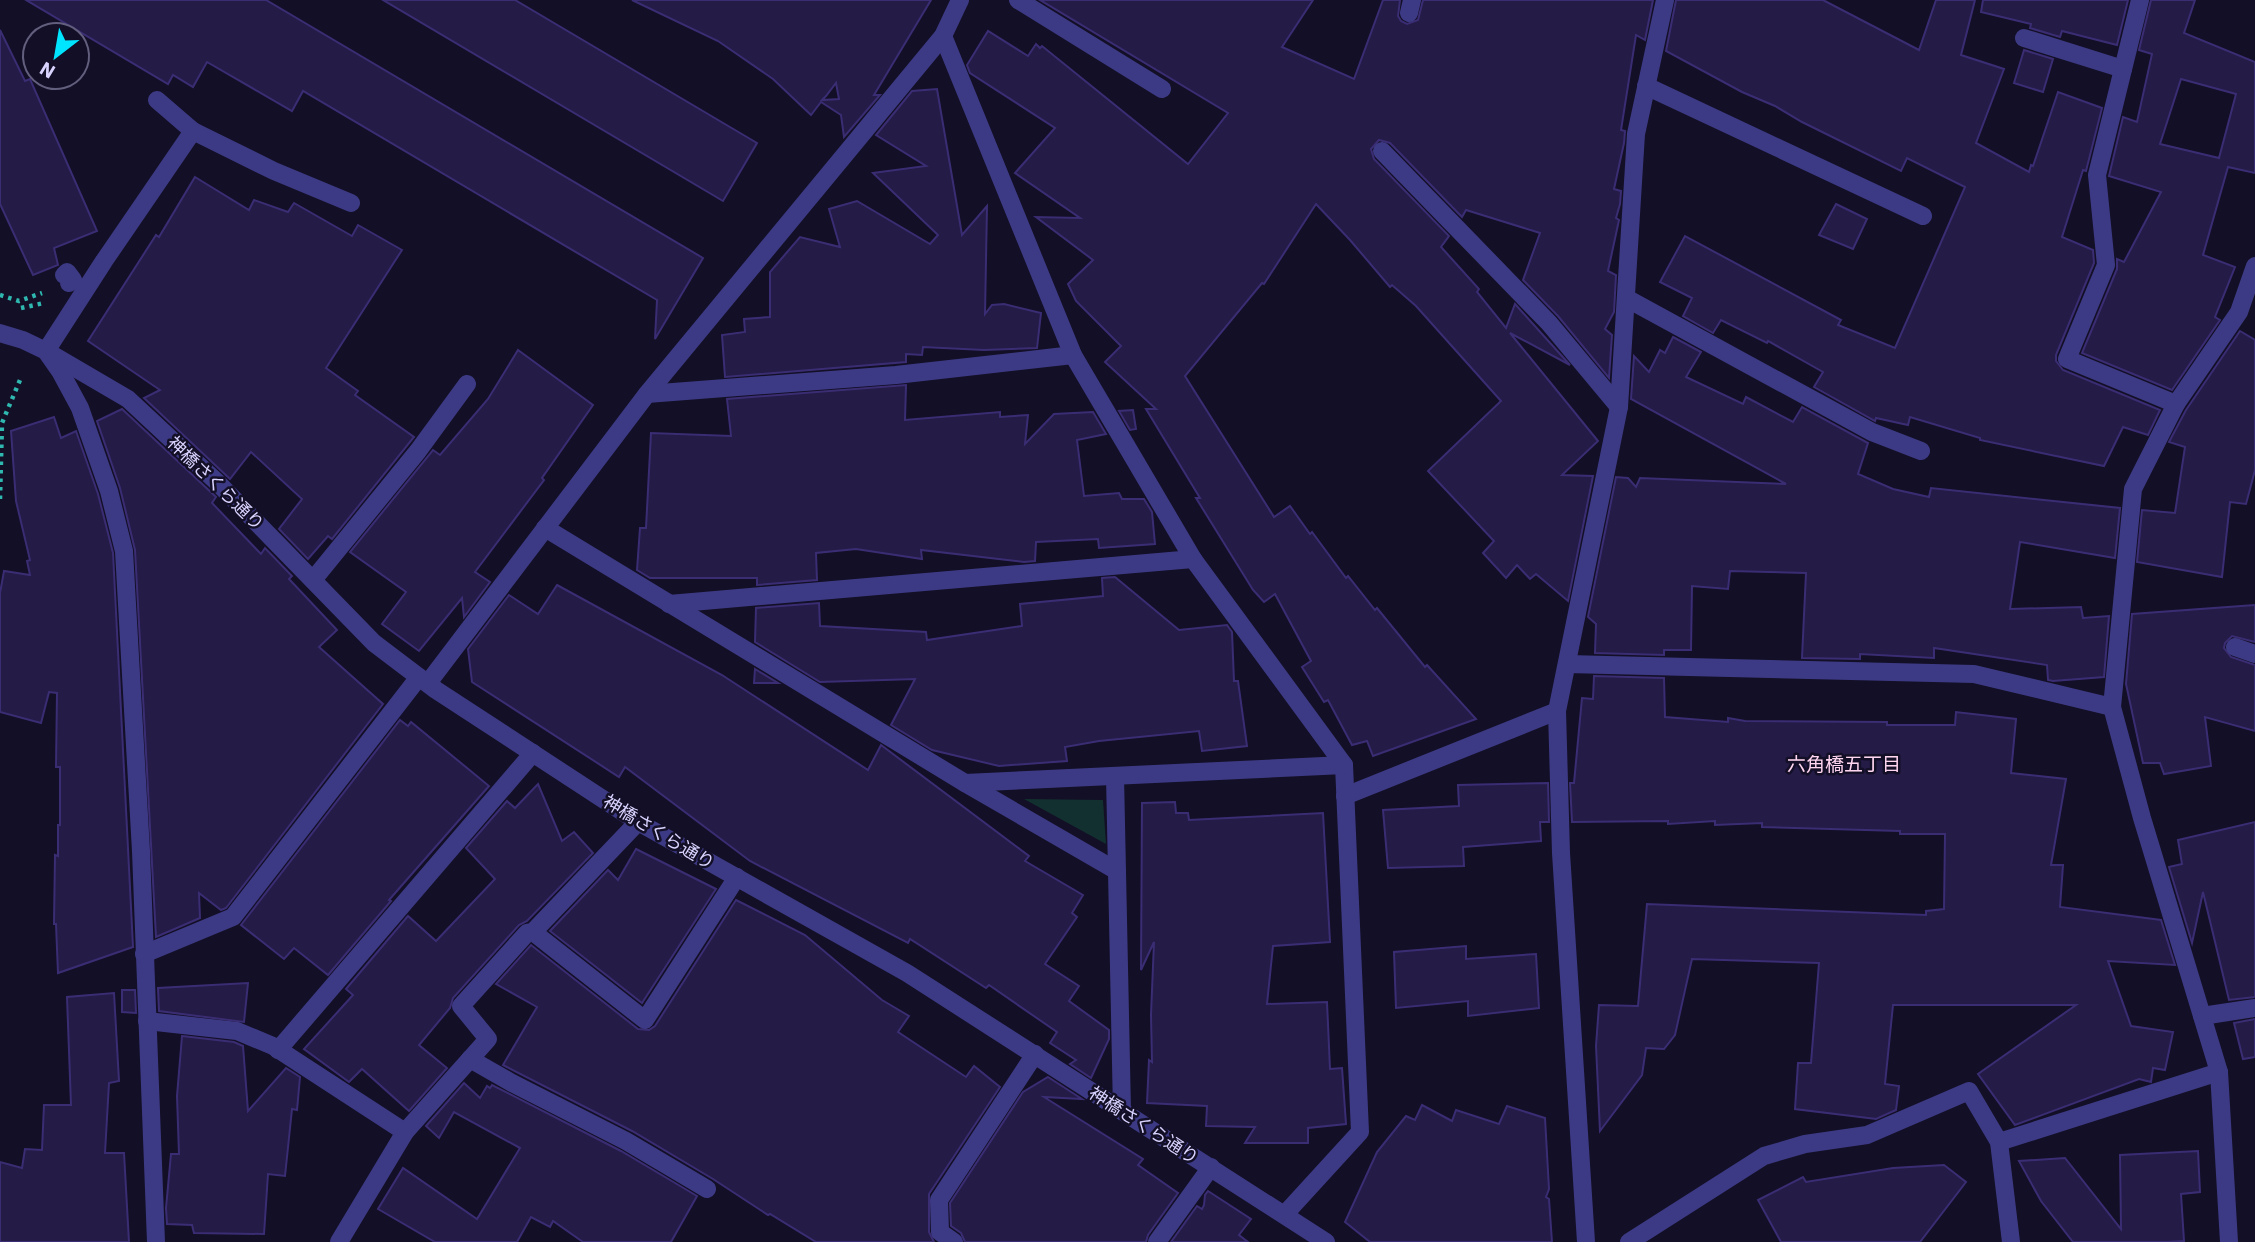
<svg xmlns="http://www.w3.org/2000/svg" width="2255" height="1242" font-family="'IBM Plex Sans','Noto Sans JP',sans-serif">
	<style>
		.green { fill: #12302f }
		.building { fill: #241b47; stroke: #3b2d73; stroke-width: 2; fill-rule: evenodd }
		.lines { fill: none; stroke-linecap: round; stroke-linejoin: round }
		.path { stroke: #2fb8b0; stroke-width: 4.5; stroke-dasharray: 3.5 5; stroke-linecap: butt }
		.minor { stroke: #3d3a85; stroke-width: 18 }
		.labels { text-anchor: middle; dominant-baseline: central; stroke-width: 5; stroke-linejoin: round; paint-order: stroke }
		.street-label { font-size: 18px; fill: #d9d4ff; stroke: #130f26 }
		.neighbourhood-label { font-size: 19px; fill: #ffd6f0; stroke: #130f26 }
	</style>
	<rect width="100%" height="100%" fill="#130f26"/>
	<!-- green -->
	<path class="green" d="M1024 799 1103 800 1106 844Z"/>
	<!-- building -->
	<g class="building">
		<path d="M26 0H266L703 258 655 339 657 300 303 91 292 111 207 62 193 87 173 75 168 84Z"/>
		<path d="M383 0H515L757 143 723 201Z"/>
		<path d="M632 0H931L874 95H880L844 137 841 115 821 102 811 115 773 79 718 41ZM836 83 839 99 822 100 826 96Z"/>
		<path d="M1040 0H1313L1282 47 1354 79 1383 0H1400L1398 16 1401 21 1407 24 1418 20 1423 0H1653L1645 40 1636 35 1621 130 1625 131 1624 143 1614 189 1621 191 1620 204 1616 218 1619 220 1608 271 1616 275 1614 312 1605 329 1612 335 1609 378 1558 316 1523 280 1540 233 1466 210 1462 217 1390 143 1379 140 1371 149 1374 159 1449 236 1441 247 1479 289 1477 292 1506 328 1515 304 1570 365 1510 333 1598 441 1562 475 1593 476 1568 601 1536 574 1530 579 1517 565 1506 578 1483 553 1494 541 1428 471 1501 401 1416 306 1392 285 1390 287 1350 240 1316 204 1264 284 1262 283 1185 376 1274 517 1290 506 1310 534 1312 532 1346 578 1348 576 1375 610 1377 608 1425 667 1427 665 1476 719 1373 756 1367 741 1352 745 1328 700 1324 702 1302 667 1311 661 1275 594 1264 602 1253 590 1196 498H1200L1146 409H1156L1105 362 1121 346 1076 301 1068 284 1093 260 1036 217 1080 218 1015 173 1055 128 970 73 967 65 988 31 1028 56 1036 44 1040 48 1042 46 1188 164 1228 113Z"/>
		<path d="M1676 0H1823L1919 50 1936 0H1975L1961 55 2004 69 1976 143 2029 172 2031 165 2033 166 2058 92 2102 108 2086 171 2083 170 2062 237 2093 250 2094 263 2056 355V361L2063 370 2160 410 2148 435 2123 427 2104 466 1980 440V438L1910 417 1908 425 1876 418 1875 421 1814 387 1823 372 1768 341 1767 343 1721 320 1713 333 1683 316 1692 298 1660 282 1685 236 1841 320 1838 325 1895 348 1965 187 1907 158 1901 171 1802 122 1775 106 1742 92 1666 51Z"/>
		<path d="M1983 0H2128L2117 45 2062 31 2060 37 2030 28 2031 24 1981 12Z"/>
		<path d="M2151 0H2195L2184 33 2255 62V173L2228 167 2203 255 2235 267 2215 317 2220 320 2172 390 2082 353 2117 269V259L2124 262 2161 192 2109 176 2123 117 2137 122 2152 54 2139 50ZM2181 79 2236 94 2219 158 2160 144Z"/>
		<path d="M0 30 25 81 30 79 97 231 54 248 58 265 33 275 0 204Z"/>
		<path d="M2024 50 2053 59 2043 92 2014 83Z"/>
		<path d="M937 89 962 235 987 206 985 314 992 305 1004 304 1041 313 1037 348 984 350 923 347 922 355 906 354V362L725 377 722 335 745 332 744 319 770 317V272L800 237 840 247 829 209 857 201 930 244 938 235 873 173 926 166 876 135 912 91Z"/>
		<path d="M195 177 249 210 254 200 288 212 294 203 352 236 358 225 402 250 326 368 358 391 355 395 414 437 332 539 328 536 308 559 279 529 302 499 251 452 230 479 144 398 160 390 88 341 156 235 159 237Z"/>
		<path d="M1836 204 1867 219 1853 249 1819 235Z"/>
		<path d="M2240 331 2255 340V470L2246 504 2230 502 2222 577 2137 562 2142 510 2175 513 2185 447 2169 442 2186 410Z"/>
		<path d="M1673 337 1701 352 1686 377 1743 404 1746 397 1793 422 1802 407 1868 443 1858 474 1893 489 1929 497 1931 488 2120 508 2115 558 2020 542 2010 609 2081 607 2083 618 2109 616 2104 677 2053 681 2048 680 2047 665 1934 648V658L1860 654V659L1802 658 1806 573 1730 571 1728 589 1692 586 1691 650H1664V655L1595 653 1596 624 1588 617 1616 477 1628 478 1636 487 1640 478 1786 484 1631 399 1634 356 1649 372 1660 350 1665 353Z"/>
		<path d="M518 350 593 405 542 478 544 480 475 572 490 582 464 617 462 598 419 651 382 624 406 592 350 552 433 450 440 455 488 399Z"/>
		<path d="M906 385 905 420 1000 412V417L1028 415 1025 444 1054 414 1093 412 1106 434 1077 440 1084 496 1119 493 1122 499H1144L1152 512 1155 544 1099 548 1098 539 1036 542 1035 561 1024 562 921 550 922 559 856 549 816 553 817 580 757 585V578H650L637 570 640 528H646L651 433 731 436 727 399Z"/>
		<path d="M122 409 216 497 212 503 261 554 265 548 292 576 289 579 337 630 319 647 383 704 226 908 221 910 199 893 200 918 156 937 135 550 120 488 97 421Z"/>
		<path d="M1133 410 1136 429 1130 430 1119 411Z"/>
		<path d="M54 417 61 438 76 431 98 494 113 553 133 947 58 973 56 924H54L55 855 58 856V825H60V767H56L57 693 49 692 41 723 0 712V593L4 571 30 575 27 561 30 560 16 501 11 431Z"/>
		<path d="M1115 577 1179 630 1227 625 1232 632 1234 681H1238L1247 746 1202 751 1199 731 1099 741 1065 747 1067 761 999 766 932 750 891 725 915 679 820 682 755 642 756 608 819 603 820 626 926 632 927 640 1022 626 1020 604 1103 596 1102 578Z"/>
		<path d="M557 585 722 675 868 770 881 745 1029 856 1025 861 1083 895 1072 913 1077 917 1045 964 1079 986 1069 1001 1109 1030V1039L1091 1078 1070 1064 1076 1060 1050 1043 1057 1032 989 985 986 988 910 939 908 943 750 861 625 767 619 777 472 682 468 649 509 595 538 614Z"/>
		<path d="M2255 605V642L2232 636 2225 643 2224 648 2231 657 2255 665V731L2205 717 2211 766 2164 774 2160 763H2143L2126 684 2132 614Z"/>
		<path d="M755 669 778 683H754Z"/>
		<path d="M1594 676 1664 678 1665 717 1728 722V718L1745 721 1887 722V725H1955L1956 712 2016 719 2011 773 2066 779 2051 865H2063L2060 907 2161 920 2175 965 2108 961 2131 1026 2173 1032 2165 1070 2153 1068 2151 1082 2139 1079 2015 1125 1978 1074 2076 1005H1893L1885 1084 1899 1086 1896 1110 1876 1119 1795 1109 1798 1063H1811L1819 963 1692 959 1675 1035 1664 1049 1646 1048 1642 1075 1600 1131 1596 1046 1599 1005 1638 1006 1647 904 1926 915V911L1944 909 1945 834H1900V831L1762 827V823L1715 825V821L1668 824V821L1572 822 1570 783H1574L1582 698 1593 699Z"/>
		<path d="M400 720 408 726 411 722 489 786 389 900 391 901 328 975 294 948 284 959 241 925Z"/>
		<path d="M1548 783 1549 822H1540L1541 841 1463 847 1464 866 1388 868 1383 810 1459 806 1458 785Z"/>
		<path d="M538 784 562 841 574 832 593 853 527 921 519 925 453 998 450 1008 419 1045 447 1068 409 1111 362 1069 349 1082 304 1049 353 995 346 989 408 916 436 941 495 879 466 848 507 801 515 808Z"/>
		<path d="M1175 802 1176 813H1188L1189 820 1323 813 1330 942 1273 946 1267 1004 1327 1002 1330 1069 1342 1068 1346 1124 1308 1128V1143H1245L1255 1127 1206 1126 1207 1106 1147 1103 1149 1060 1152 1062 1151 1015 1154 942 1141 970 1142 803Z"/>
		<path d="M2255 822V997L2229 1000 2203 892 2192 943 2169 867 2182 864 2178 840Z"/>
		<path d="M636 849 716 889 642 1003 550 931 608 870 618 880Z"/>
		<path d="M736 900 805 935 882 1000 909 1016 898 1032 966 1077 974 1066 1000 1087 929 1194V1232L934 1242H816L770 1214 768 1215 713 1179 632 1131 503 1065 537 1007 496 984 531 945 638 1029 649 1030 655 1026Z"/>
		<path d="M1466 946V959L1536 954 1539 1008 1468 1016V1001L1396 1008 1394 952Z"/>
		<path d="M248 983 244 1022 159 1011 158 988Z"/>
		<path d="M122 990H135L136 1013 122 1012Z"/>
		<path d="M114 993 119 1081 109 1083 105 1153H124L129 1242H0V1162L22 1168 25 1149 42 1150 44 1105H71L67 997Z"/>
		<path d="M2255 1019V1057L2243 1059 2234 1023Z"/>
		<path d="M182 1036 234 1042 243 1046 248 1111 286 1068 300 1077 297 1110 292 1109 285 1176 268 1174 264 1234 194 1233 192 1225 167 1224 166 1208 171 1154H179L177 1096Z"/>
		<path d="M1048 1077 1082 1099 1044 1097 1143 1159 1138 1165 1178 1193 1148 1235 1146 1242H965L961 1233 951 1226 950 1203 1023 1092Z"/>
		<path d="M464 1083 480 1098 487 1086 490 1088 492 1085 621 1151 697 1196 671 1242H583L553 1221 550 1227 531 1217 517 1242H435L378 1209 403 1168 477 1219 520 1148 454 1112 439 1138 426 1126Z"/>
		<path d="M1422 1105 1452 1121 1456 1110 1499 1124 1507 1106 1545 1118 1549 1189 1546 1197 1549 1199 1552 1242H1370L1345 1222 1377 1152 1406 1116 1415 1120Z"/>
		<path d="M2198 1151 2200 1192 2181 1194 2184 1241 2167 1242H2073L2041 1201 2019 1161 2065 1158 2121 1229 2120 1155Z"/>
		<path d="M1944 1165 1966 1182 1920 1242H1781L1758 1200 1803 1177 1806 1182 1893 1168Z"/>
		<path d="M1208 1191 1251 1219 1239 1235 1248 1242H1171L1197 1206 1202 1209 1204 1205 1205 1195Z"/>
	</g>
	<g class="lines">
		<!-- path -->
		<g class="path">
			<path d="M0 295 19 301 42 293"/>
			<path d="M21 308 44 303"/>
			<path d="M0 499 2 423 20 380"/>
		</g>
		<!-- minor -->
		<g class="minor">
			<path d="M1018 0 1162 89"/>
			<path d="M2140 0 2097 175 2106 265 2067 359 2176 404"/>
			<path d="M1409 13 1412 0"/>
			<path d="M943 36 1073 355 1193 559 1344 765 1360 1132 1285 1214"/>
			<path d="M2024 38 2123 69"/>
			<path d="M1646 86 1923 216"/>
			<path d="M157 100 193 131 274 171 351 203"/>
			<path d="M193 131 104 261 46 351 128 399 218 483 374 643 436 690 638 822 907 973 1326 1242"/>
			<path d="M1382 151 1549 323 1619 407"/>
			<path d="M64 275 67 272 73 280 69 283"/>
			<path d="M1626 298 1872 432 1921 451"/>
			<path d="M0 333 23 340 46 351 60 371 80 408 109 491 124 551 141 851 156 1242"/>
			<path d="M647 394 896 375 1073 355"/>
			<path d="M545 528 965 783 1117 871"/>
			<path d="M313 580 418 451 467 384"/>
			<path d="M669 604 1193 559"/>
			<path d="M2235 647 2255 654"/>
			<path d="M1567 664 1974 674 2112 707"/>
			<path d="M428 683 647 394 943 36 960 0"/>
			<path d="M1115 776 1122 1111"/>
			<path d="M965 783 1344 765"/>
			<path d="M1345 796 1557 711"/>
			<path d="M533 932 645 1020 737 877"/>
			<path d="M144 954 233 917 419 677"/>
			<path d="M2202 1016 2255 1008"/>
			<path d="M147 1021 237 1031 273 1046 405 1132"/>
			<path d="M278 1050 533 753"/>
			<path d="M470 1059 512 1083 626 1141 707 1189"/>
			<path d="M1999 1142 2219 1072"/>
			<path d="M339 1242 405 1132 488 1039 461 1006 527 933 533 932 638 822"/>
			<path d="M954 1242 940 1232 939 1200 1035 1054"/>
			<path d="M1157 1242 1211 1167"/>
			<path d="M1586 1242 1561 853 1557 711 1619 407 1636 134 1665 0"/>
			<path d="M1629 1242 1764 1156 1805 1144 1867 1135 1969 1091 1999 1142 2011 1242"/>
			<path d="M2229 1242 2219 1072 2142 818 2112 707 2133 489 2176 404 2239 312 2255 266"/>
		</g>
	</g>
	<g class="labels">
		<!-- street labels -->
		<g class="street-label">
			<text transform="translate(216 483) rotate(44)">神橋さくら通り</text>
			<text transform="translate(659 832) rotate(31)">神橋さくら通り</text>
			<text transform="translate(1144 1125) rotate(33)">神橋さくら通り</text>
		</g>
		<!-- neighbourhood labels -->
		<g class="neighbourhood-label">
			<text x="1844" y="764">六角橋五丁目</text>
		</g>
	</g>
	<!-- north arrow -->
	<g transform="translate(56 56) rotate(211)"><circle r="33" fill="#130f26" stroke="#625e7d" stroke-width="2"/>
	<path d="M0-5L12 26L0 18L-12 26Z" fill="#00e5ff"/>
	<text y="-10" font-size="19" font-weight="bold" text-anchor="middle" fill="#d9d4ff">N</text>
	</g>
</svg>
